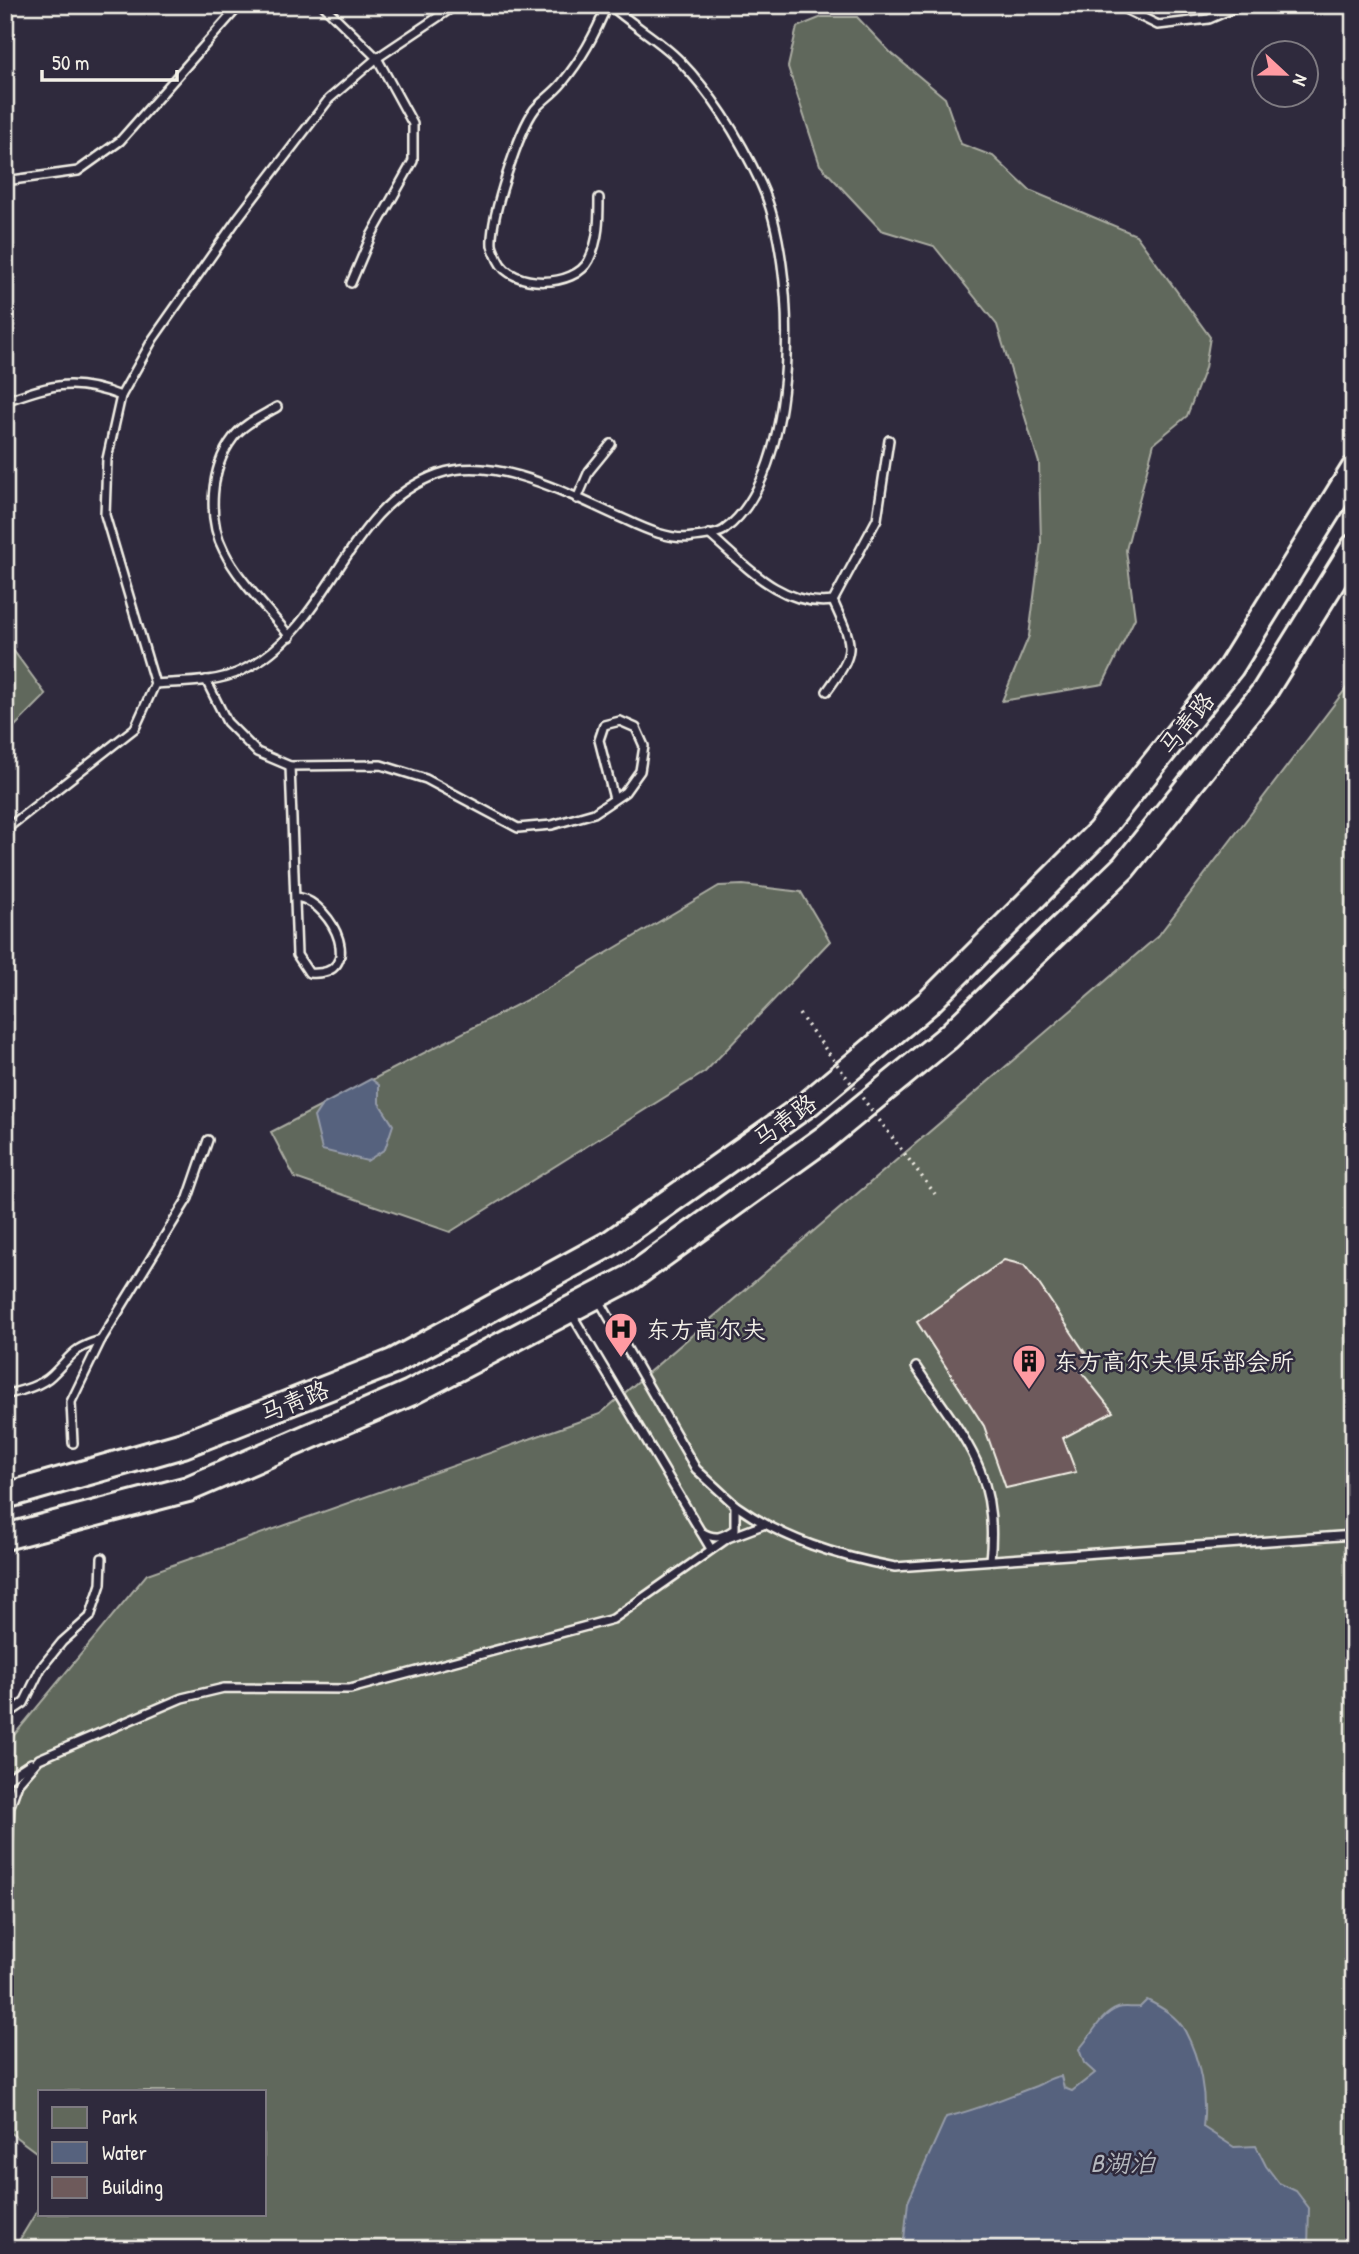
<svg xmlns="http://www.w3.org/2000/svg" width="1359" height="2254" font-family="'Patrick Hand','LXGW WenKai TC',sans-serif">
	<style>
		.green { fill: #61685b; stroke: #aaaca2; stroke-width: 2 }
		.water { fill: #56627e; stroke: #959ba8; stroke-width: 2 }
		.building { fill: #6e5a5b; stroke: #f4f1e8; stroke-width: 2 }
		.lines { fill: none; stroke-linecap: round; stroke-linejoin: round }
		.service-casing { stroke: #f4f1e8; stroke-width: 12 }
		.trunk-casing { stroke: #f4f1e8; stroke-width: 30 }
		.service { stroke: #2f2a3d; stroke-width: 7 }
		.trunk { stroke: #2f2a3d; stroke-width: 24 }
		.path-bridge { stroke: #f4f1e8; stroke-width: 3.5; stroke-dasharray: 2 5; stroke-linecap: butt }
		.labels { text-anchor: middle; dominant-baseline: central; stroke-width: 5; stroke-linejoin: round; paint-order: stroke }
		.street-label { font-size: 24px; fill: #f4f1e8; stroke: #2f2a3d }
		.poi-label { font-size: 24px; fill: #f4f1e8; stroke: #2f2a3d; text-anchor: start }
		.water-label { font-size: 26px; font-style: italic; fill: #b5b8be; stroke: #2f2a3d }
	</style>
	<rect width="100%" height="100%" fill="#2f2a3d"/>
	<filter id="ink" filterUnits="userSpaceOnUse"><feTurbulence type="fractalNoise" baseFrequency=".0143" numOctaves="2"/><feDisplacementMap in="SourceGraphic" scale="14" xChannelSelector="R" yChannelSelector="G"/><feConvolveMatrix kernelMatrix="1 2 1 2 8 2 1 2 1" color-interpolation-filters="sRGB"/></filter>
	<g filter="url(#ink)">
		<!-- green -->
		<g class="green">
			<path d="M822 17H857L890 52 945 98 961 144 993 156 1029 190 1136 235 1210 337 1205 368 1187 416 1154 443 1126 550 1135 618 1103 684 1002 701 1029 636 1041 543 1039 463 997 325 934 246 881 230 820 165 788 67 797 27Z"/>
			<path d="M5 639 46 695 5 736Z"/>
			<path d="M1354 678V2249H14L40 2206V2214H264V2091H40V2155L5 2129V1746L147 1574 600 1414 1158 936Z"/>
			<path d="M743 885 801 892 830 941 705 1072 450 1232 295 1178 271 1132 538 994 719 886Z"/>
		</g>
		<!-- water -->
		<g class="water">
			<path d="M371 1079 379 1085V1103L393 1125 385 1149 367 1161 322 1150 314 1117 322 1105Z"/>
			<path d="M1147 2000C1161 2007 1177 2016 1185 2031 1200 2059 1207 2096 1203 2127L1234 2147 1256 2146 1266 2166 1279 2183 1296 2191 1309 2208 1308 2249H903L908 2202 946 2117C978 2110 1006 2097 1036 2086 1046 2082 1050 2077 1061 2076L1064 2088 1072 2091 1095 2073 1084 2063 1079 2049C1092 2036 1099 2015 1118 2008 1124 2006 1133 2008 1140 2007Z"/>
		</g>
		<!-- building -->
		<path class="building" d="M1004 1260 1024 1265 1037 1281 1090 1360 1080 1370 1113 1412 1063 1438 1076 1472 1006 1488 984 1426 917 1322Z"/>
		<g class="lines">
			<defs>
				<g id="service">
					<path d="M323 5 377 58 413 124V161L371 236 351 283"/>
					<path d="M1117 5 1158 25 1209 19 1241 5"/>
					<path d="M5 181 78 171 120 141 240 5"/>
					<path d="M599 198C599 219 599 240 589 260 575 288 511 289 498 260 496 255 493 250 492 245 490 218 519 130 535 109 543 100 554 93 562 83 581 60 596 33 607 5"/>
					<path d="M5 401C52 385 72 377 121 396"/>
					<path d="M277 407C262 416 243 424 233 438 210 468 207 519 224 551 238 580 270 611 290 637"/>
					<path d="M577 499 589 471 611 444"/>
					<path d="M709 534C745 565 782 608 833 601L877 519 889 440"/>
					<path d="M206 680 227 722 257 752 290 766 381 765 426 779 518 828 552 825 594 813 625 792 640 771 644 746 636 728 620 721 604 725 599 740 614 799"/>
					<path d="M155 684C183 682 217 683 243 670 332 627 343 508 438 474 497 453 573 497 626 520 645 529 672 541 693 537 702 536 717 535 724 530 802 473 798 263 761 184 741 141 713 95 680 61 660 40 632 25 610 5"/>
					<path d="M827 691C858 649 853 646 833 601"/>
					<path d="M290 766 297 955 309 973C366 978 335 904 297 897"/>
					<path d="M5 835 10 826 135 728 155 684 105 515 107 459 121 396 153 339 238 218 329 99 377 58 456 5"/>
					<path d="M599 1300 696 1469 735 1505V1529C722 1538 715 1540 701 1532"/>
					<path d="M571 1313 711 1549"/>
					<path d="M916 1367C962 1436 1000 1472 990 1560"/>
					<path d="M5 1395C20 1391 41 1386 52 1375 72 1356 72 1348 101 1340"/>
					<path d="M73 1443 71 1402 101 1340 188 1198 208 1140"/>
					<path d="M735 1505C784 1540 837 1556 895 1567L1354 1535"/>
					<path d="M5 1716 24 1703 41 1668 62 1642 90 1617 101 1584 102 1558"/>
					<path d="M5 1780 31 1763"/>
					<path d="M5 1903 10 1806 18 1783 39 1759 182 1698 224 1688 350 1689 613 1619 728 1538 763 1525"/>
				</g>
				<g id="trunk">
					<path d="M5 1496 183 1445 393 1362 609 1244 809 1103 928 1003 1099 832 1231 667 1354 469"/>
					<path d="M5 1537 188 1489 410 1393 630 1278 825 1138 947 1038 1124 867 1264 692 1354 547"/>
				</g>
			</defs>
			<!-- service casing -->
			<use href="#service" class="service-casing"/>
			<!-- trunk casing -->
			<use href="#trunk" class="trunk-casing"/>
			<!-- service -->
			<use href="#service" class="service"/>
			<!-- trunk -->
			<use href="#trunk" class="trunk"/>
			<!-- path-bridge -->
			<path class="path-bridge" d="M799 1014 935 1194"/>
		</g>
	</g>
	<!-- icons -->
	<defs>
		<symbol id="hospital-pin" viewBox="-11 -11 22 30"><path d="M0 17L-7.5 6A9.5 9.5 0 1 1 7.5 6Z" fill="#ff9aa2" stroke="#2f2a3d"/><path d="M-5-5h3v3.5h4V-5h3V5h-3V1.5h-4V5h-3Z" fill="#111"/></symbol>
		<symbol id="building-pin" viewBox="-11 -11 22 30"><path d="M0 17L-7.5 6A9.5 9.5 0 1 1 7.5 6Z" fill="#ff9aa2" stroke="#2f2a3d"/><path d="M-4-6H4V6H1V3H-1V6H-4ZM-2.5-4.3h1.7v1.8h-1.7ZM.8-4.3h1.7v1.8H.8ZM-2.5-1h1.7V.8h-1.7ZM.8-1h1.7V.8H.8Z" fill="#111"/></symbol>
	</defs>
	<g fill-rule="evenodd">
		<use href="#hospital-pin" x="602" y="1310" width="38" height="52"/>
		<use href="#building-pin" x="1010" y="1342" width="38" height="52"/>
	</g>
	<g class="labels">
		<!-- street labels -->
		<g class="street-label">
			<text transform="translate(1186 723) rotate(-51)">马青路</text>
			<text transform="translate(784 1120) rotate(-36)">马青路</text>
			<text transform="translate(294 1401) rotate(-22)">马青路</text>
		</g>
		<!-- poi labels -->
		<g class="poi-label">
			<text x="646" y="1329">东方高尔夫</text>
			<text x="1054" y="1361">东方高尔夫俱乐部会所</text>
		</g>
		<!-- water labels -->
		<g class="water-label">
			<text x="1123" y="2162">B湖泊</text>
		</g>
	</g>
	<!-- margin -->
	<rect width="1359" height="2254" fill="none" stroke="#2f2a3d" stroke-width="28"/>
	<rect x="14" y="14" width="1331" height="2226" fill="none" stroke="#f4f1e8" stroke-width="2.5" filter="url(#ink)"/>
	<!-- legend -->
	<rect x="38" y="2090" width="228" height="126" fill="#2f2a3d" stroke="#7e7a81" stroke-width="2"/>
	<rect x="52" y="2107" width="35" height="21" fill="#61685b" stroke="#7e7a81" stroke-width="2"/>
	<text x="102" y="2124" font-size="21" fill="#f4f1e8">Park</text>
	<rect x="52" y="2142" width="35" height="21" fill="#56627e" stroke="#7e7a81" stroke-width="2"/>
	<text x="102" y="2160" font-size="21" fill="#f4f1e8">Water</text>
	<rect x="52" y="2177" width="35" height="21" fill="#6e5a5b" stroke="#7e7a81" stroke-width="2"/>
	<text x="102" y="2194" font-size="21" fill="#f4f1e8">Building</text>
	<!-- north arrow -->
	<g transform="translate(1285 74) rotate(112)"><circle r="33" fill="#2f2a3d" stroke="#7e7a81" stroke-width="2"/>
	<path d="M0-5L12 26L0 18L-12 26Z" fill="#ff9aa2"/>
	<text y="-10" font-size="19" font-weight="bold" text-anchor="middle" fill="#f4f1e8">N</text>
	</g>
	<!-- scale -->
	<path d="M42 70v10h135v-10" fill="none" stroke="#f4f1e8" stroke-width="3.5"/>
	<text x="52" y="70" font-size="21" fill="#f4f1e8" stroke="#2f2a3d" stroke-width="5" paint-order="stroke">50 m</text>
</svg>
